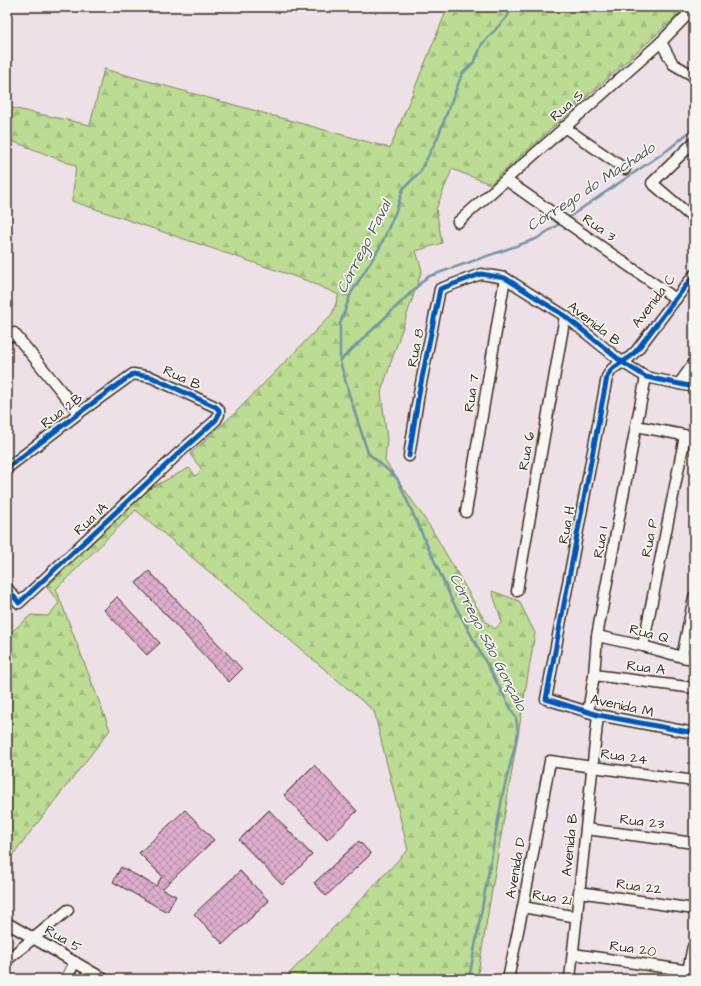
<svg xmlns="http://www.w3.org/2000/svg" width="701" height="986" font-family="'Architects Daughter',sans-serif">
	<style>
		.forest { fill: url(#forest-firs); stroke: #7c8359 }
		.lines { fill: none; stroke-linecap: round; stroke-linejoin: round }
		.stream { stroke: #7494a3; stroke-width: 2.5 }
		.building { fill: url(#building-cross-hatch); stroke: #3b2a1e }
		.street-casing { stroke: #3b2a1e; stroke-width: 13 }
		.secondary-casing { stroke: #3b2a1e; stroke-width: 16 }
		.street { stroke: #f6f6f2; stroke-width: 10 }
		.secondary { stroke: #f6f6f2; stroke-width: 13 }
		.cycleway-casing { stroke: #f6f6f2; stroke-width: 8 }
		.cycleway { stroke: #0057b8; stroke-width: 5 }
		.labels { text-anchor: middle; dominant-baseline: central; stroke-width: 3.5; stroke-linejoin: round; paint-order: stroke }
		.street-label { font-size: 14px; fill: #3b2a1e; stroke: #f6f6f2 }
		.water-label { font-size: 15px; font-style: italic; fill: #535656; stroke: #f6f6f2 }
	</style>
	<defs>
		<pattern id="forest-firs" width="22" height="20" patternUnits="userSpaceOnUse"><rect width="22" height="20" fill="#bcdc94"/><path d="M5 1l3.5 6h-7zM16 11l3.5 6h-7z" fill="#a2bd7f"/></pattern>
		<pattern id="building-cross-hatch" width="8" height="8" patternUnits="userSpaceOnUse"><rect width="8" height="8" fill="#ddadcd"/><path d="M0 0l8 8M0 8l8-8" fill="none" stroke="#b48da6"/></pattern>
	</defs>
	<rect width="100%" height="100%" fill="#eee0e7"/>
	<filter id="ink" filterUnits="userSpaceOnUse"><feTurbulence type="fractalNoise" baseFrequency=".025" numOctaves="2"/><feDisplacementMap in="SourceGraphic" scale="8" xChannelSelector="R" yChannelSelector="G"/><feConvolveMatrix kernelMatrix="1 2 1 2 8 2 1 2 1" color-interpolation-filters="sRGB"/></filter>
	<g filter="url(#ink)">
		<!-- forest -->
		<path class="forest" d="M448 7H687L490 184 452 169 436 209 442 243 416 251 422 270 381 392 387 439 385 461 431 528 485 621 495 629 502 622 492 591 519 601 535 633 477 979H284L408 850 374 711 136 510 56 589 110 730 7 862V636L31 615 48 616 59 603 47 587 145 491 189 468 196 476 202 470 190 454 235 413 332 314 339 295 308 281 72 201 76 166 7 139V107L90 125 104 69 390 148Z"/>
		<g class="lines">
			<!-- stream -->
			<g class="stream">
				<path d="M566 219 669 149 694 128"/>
				<path d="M340 361 427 277 536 239 562 222"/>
				<path d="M469 979 503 793 518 733 516 718 451 598 397 478 368 453 349 394 340 361V324L351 293 380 247 396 211 403 189 420 172 437 139 462 74 475 61 482 44 507 17 512 7"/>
			</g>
		</g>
		<!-- building -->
		<g class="building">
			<path d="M149 571 242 669 229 682 136 583Z"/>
			<path d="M117 597 160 643 147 655 104 610Z"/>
			<path d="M314 765 357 811 327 840 284 795Z"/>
			<path d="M185 810 214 840 162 889 176 896 167 912 113 882 121 867 156 886 162 876 139 853Z"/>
			<path d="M269 810 312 855 282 885 239 840Z"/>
			<path d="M359 841 371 854 326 896 314 883Z"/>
			<path d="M240 871 269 901 223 944 194 914Z"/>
		</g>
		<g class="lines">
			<defs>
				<g id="street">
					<path d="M661 42 673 64 694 76"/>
					<path d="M564 127 625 169"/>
					<path d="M694 142 652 183 694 219"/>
					<path d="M506 180 676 299"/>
					<path d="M458 222 661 42 694 8"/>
					<path d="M694 275 637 350 630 357 612 369 607 377 546 699 598 715 694 733"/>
					<path d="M7 338 14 333 79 413"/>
					<path d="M679 384 694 363"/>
					<path d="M636 426 694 437"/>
					<path d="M409 456 419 393 440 289 481 274 505 278 565 316 622 362 646 377 694 387"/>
					<path d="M7 468 79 413 133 374 151 377 216 407 219 410V414L216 420 180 452 19 603 7 588"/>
					<path d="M466 512 505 278"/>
					<path d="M517 591 565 316"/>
					<path d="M597 636 643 646 682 657 694 659"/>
					<path d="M643 646 685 436"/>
					<path d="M682 657 694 597"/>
					<path d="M594 675 694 688"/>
					<path d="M588 712 594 675 597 636 636 426 646 377"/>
					<path d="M586 829 694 843"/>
					<path d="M579 892 694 909"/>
					<path d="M523 907 577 917"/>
					<path d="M7 923 104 979"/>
					<path d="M573 954 690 971"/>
					<path d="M7 960 68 910"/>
					<path d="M66 979 75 962"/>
					<path d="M508 979 523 907 550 761 694 781"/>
					<path d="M570 979 598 715"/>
				</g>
				<path id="secondary" d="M688 979 694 948"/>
			</defs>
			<!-- street casing -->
			<use href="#street" class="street-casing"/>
			<!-- secondary casing -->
			<use href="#secondary" class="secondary-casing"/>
			<!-- street -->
			<use href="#street" class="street"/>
			<!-- secondary -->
			<use href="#secondary" class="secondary"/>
			<defs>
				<g id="cycleway">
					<path d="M694 275 637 350 630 357 612 369 607 377 546 699 598 715 694 733"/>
					<path d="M409 456 419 393 440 289 481 274 505 278 565 316 622 362 646 377 694 387"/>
					<path d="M7 468 79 413 133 374 151 377 216 407 219 410V414L216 420 180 452 19 603 7 588"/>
				</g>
			</defs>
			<!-- cycleway casing -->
			<use href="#cycleway" class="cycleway-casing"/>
			<!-- cycleway -->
			<use href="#cycleway" class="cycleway"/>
		</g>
	</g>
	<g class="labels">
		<!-- street labels -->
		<g class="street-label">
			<text transform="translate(567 106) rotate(-41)">Rua S</text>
			<text transform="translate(599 228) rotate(35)">Rua 3</text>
			<text transform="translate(654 301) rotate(-53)">Avenida C</text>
			<text transform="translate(594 324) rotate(38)">Avenida B</text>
			<text transform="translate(416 348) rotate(-79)">Rua 8</text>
			<text transform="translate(182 378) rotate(25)">Rua B</text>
			<text transform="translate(472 393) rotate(-81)">Rua 7</text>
			<text transform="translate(62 411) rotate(-37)">Rua 2B</text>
			<text transform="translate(527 451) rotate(-80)">Rua 6</text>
			<text transform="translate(91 519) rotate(-43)">Rua 1A</text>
			<text transform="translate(567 525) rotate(-79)">Rua H</text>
			<text transform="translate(650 538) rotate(-79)">Rua P</text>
			<text transform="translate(601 542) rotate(-80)">Rua I</text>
			<text transform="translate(649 634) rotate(14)">Rua Q</text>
			<text transform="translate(646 668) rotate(7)">Rua A</text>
			<text transform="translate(622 706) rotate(12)">Avenida M</text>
			<text transform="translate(624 757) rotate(8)">Rua 24</text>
			<text transform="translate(642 822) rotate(7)">Rua 23</text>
			<text transform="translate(570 845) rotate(-84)">Avenida B</text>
			<text transform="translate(516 868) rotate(-80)">Avenida D</text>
			<text transform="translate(639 887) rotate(8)">Rua 22</text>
			<text transform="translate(552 898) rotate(10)">Rua 21</text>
			<text transform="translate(63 939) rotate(30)">Rua 5</text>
			<text transform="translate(633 949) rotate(8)">Rua 20</text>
		</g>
		<!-- water labels -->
		<g class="water-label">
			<text transform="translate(591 187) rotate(-33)">Córrego do Machado</text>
			<text transform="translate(364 247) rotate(-63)">Córrego Faval</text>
			<text transform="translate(488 642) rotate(63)">Córrego São Gonçalo</text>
		</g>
	</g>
	<!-- margin -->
	<rect width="701" height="986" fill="none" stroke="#f6f6f2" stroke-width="24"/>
	<rect x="12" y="12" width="677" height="962" fill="none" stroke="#3b2a1e" stroke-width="1.5" filter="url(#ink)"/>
</svg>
